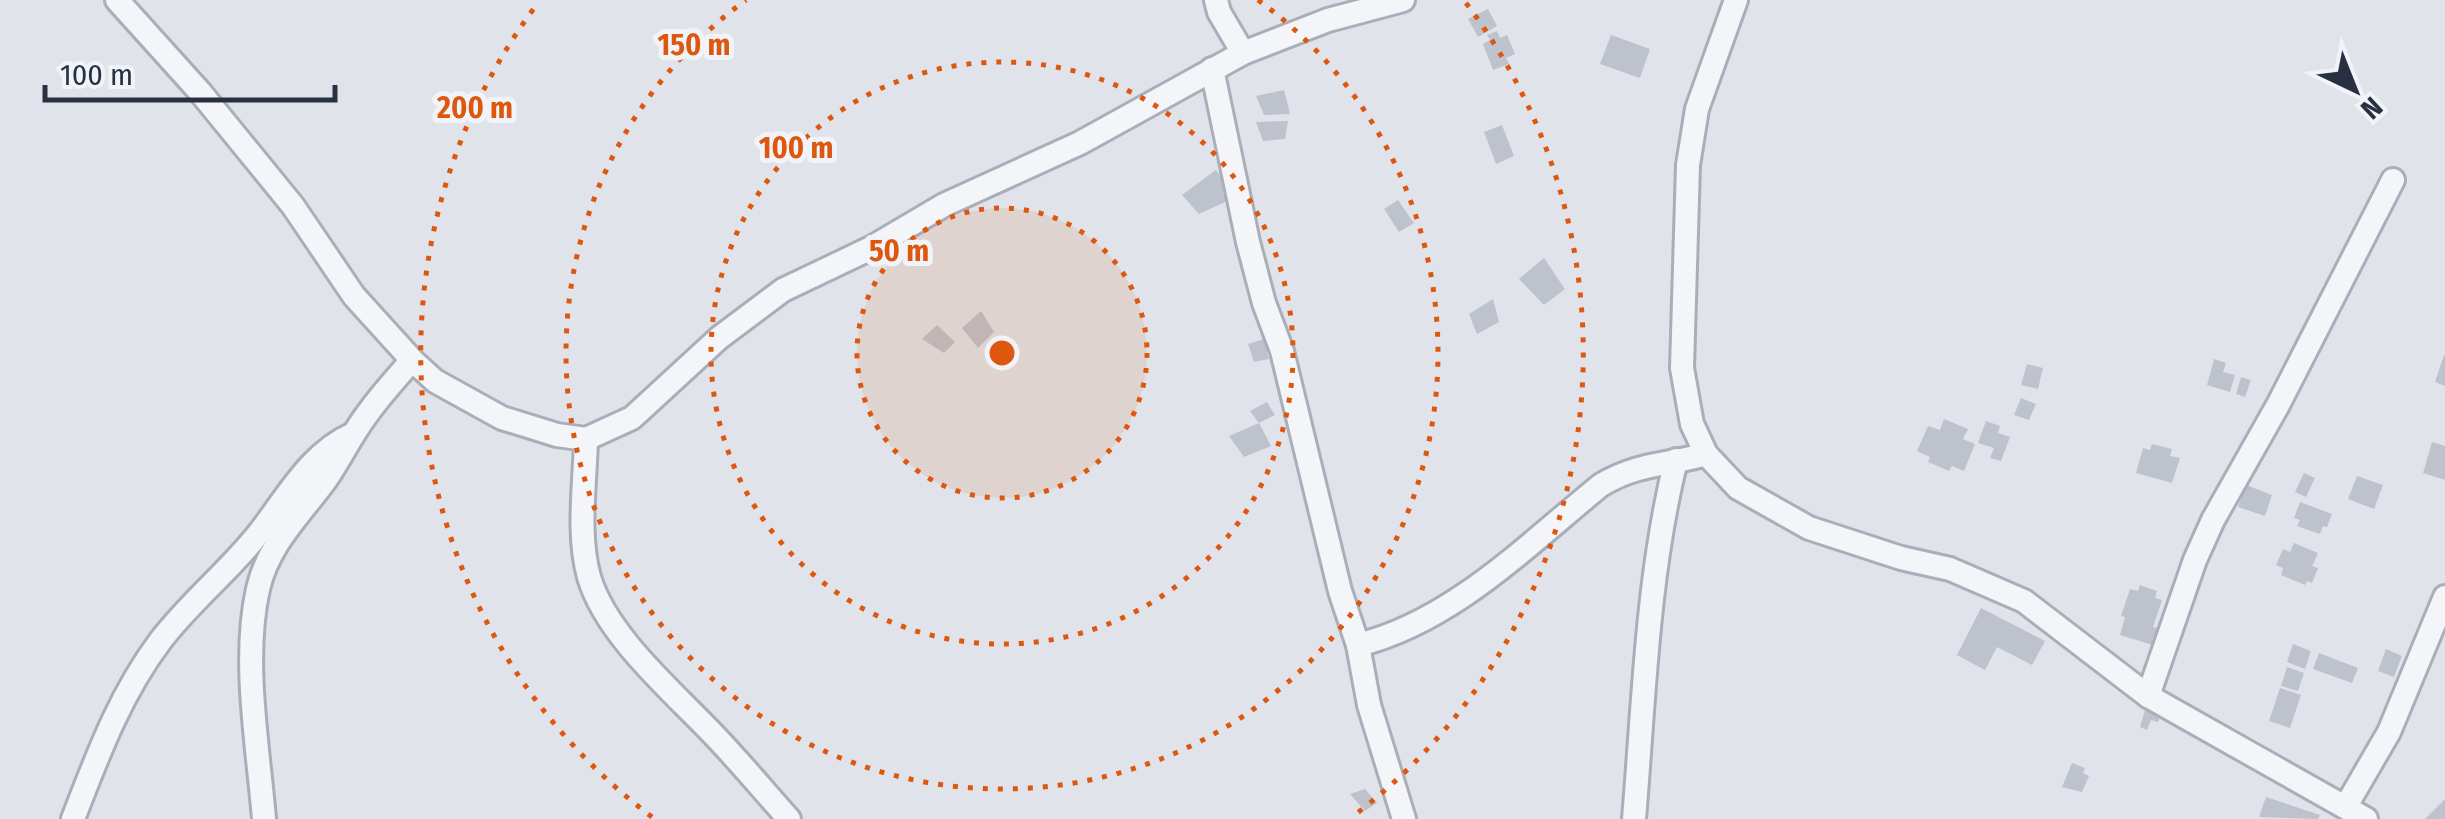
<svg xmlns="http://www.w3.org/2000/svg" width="2445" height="819" font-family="'Fira Sans Condensed',sans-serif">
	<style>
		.building { fill: #bdc2cd }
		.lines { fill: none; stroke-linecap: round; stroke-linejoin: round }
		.minor-casing { stroke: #a9aeb8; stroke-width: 28 }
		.minor { stroke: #f3f5f8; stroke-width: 22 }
		.ring { fill: none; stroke: #de570f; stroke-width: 5; stroke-dasharray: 5 10 }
		.centre { fill: #de570f; stroke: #f0f3f7; stroke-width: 5 }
		.ring-label { font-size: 30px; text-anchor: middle; font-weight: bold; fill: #de570f; stroke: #f0f3f7; stroke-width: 10; stroke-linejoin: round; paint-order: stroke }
	</style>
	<rect width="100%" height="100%" fill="#e0e4ea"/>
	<!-- building -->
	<g class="building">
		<path d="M1488 9 1497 26 1478 37 1468 19Z"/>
		<path d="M1497 31 1500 38 1507 35 1515 54 1506 58 1509 64 1493 70 1483 44 1490 40 1487 35Z"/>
		<path d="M1611 35 1650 49 1640 78 1600 64Z"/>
		<path d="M1284 90 1290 114 1264 115 1256 96Z"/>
		<path d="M1288 121 1285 139 1263 141 1256 122Z"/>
		<path d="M1502 125 1514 156 1496 164 1484 132Z"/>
		<path d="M1216 170 1236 197 1199 214 1182 195Z"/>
		<path d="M1398 200 1414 223 1399 232 1384 209Z"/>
		<path d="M1544 258 1565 289 1544 305 1519 279Z"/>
		<path d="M1493 299 1499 322 1477 334 1469 314Z"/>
		<path d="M981 311 994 332 978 348 962 328Z"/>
		<path d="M937 325 955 342 944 353 922 339Z"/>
		<path d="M1264 339 1269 359 1254 362 1248 344Z"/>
		<path d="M2444 355H2445V386L2435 382Z"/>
		<path d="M2214 359 2226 363 2223 372 2235 375 2230 392 2207 385Z"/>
		<path d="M2027 364 2043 368 2038 389 2021 385Z"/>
		<path d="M2241 377 2251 380 2245 397 2236 394Z"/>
		<path d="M2021 398 2036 404 2029 420 2014 415Z"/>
		<path d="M1267 402 1275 415 1259 423 1250 411Z"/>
		<path d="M1944 419 1968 429 1963 439 1975 444 1964 471 1952 466 1949 471 1928 462 1930 457 1917 451 1928 426 1940 430Z"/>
		<path d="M1986 421 2000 426 1998 433 2010 437 2001 461 1990 458 1994 448 1978 443Z"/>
		<path d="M1259 423 1271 446 1244 457 1229 436Z"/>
		<path d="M2432 442 2445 446V480L2423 473Z"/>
		<path d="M2152 444 2172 449 2170 456 2180 458 2172 483 2136 473 2143 448 2150 450Z"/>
		<path d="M2304 473 2315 478 2306 497 2295 492Z"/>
		<path d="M2357 476 2383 485 2374 509 2348 499Z"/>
		<path d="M2246 485 2272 495 2265 516 2238 507Z"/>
		<path d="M2300 502 2332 514 2327 527 2323 526 2320 534 2297 526 2300 520 2294 518Z"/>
		<path d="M2294 543 2318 553 2312 566 2318 568 2312 583 2307 581 2305 585 2281 575 2283 568 2276 565 2283 549 2290 552Z"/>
		<path d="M2140 585 2157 591 2155 598 2162 600 2153 627 2161 629 2156 646 2120 635 2125 617 2121 616 2130 589 2138 591Z"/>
		<path d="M1981 608 2045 641 2032 665 1997 647 1985 670 1957 655Z"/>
		<path d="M2293 644 2311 651 2305 669 2287 662Z"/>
		<path d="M2386 649 2402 656 2394 677 2378 671Z"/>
		<path d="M2319 653 2358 668 2352 683 2313 669Z"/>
		<path d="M2287 667 2304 673 2298 691 2281 686Z"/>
		<path d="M2280 688 2301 695 2290 728 2269 721Z"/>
		<path d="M2145 710 2160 714 2158 722 2151 720 2147 730 2140 727Z"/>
		<path d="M2072 763 2085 768 2083 773 2089 776 2082 792 2062 787Z"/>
		<path d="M1365 789 1377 803 1365 811 1350 794Z"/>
		<path d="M2266 797 2320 815 2318 819 2259 817Z"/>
		<path d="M2445 799V819H2425Z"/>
	</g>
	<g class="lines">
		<defs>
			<g id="minor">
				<path d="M117 0 200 92 293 206 354 296 412 360 435 381 502 418 557 435 586 439 632 418 719 338 783 290 871 248 944 205 1080 143 1243 53 1328 20 1403 0"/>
				<path d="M1216 0 1219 12 1243 53"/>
				<path d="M1736 0 1697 109 1688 165 1682 368 1692 424 1706 454 1738 488 1809 528 1901 558 1950 569 2024 601 2148 696 2366 819"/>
				<path d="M1212 69 1248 242 1264 303 1282 351 1340 591 1358 645 1369 705 1404 819"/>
				<path d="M586 439C585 484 577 534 589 577 606 635 672 691 712 733 739 761 763 790 789 819"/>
				<path d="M1358 645C1452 622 1527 545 1601 485 1640 462 1666 466 1706 454"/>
				<path d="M2148 696 2195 560 2213 520 2278 405 2393 180"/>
				<path d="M2346 806 2389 732 2445 597"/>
				<path d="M73 819C97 757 120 694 161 640 190 602 229 571 259 533 287 497 310 453 353 434"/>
				<path d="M264 819C258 746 242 660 258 589 268 544 301 514 327 478 337 463 345 448 355 432 371 406 392 383 412 360"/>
				<path d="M1634 819C1644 700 1647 577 1676 460"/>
			</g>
		</defs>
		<!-- minor casing -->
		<use href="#minor" class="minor-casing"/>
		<!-- minor -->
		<use href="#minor" class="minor"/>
	</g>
	<!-- distance rings -->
	<circle cx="1002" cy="353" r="145" fill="#de570f" fill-opacity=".12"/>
	<g class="ring">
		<circle cx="1002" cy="353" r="145"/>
		<circle cx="1002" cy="353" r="291"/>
		<path d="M1258 0A436 436 0 1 1 746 0"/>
		<path d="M652 817A581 581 0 0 1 538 3M1466 3A581 581 0 0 1 1352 817"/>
	</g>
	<circle cx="1002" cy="353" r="15" class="centre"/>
	<g class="ring-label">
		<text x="694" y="55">150 m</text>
		<text x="475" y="118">200 m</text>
		<text x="796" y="158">100 m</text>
		<text x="899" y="261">50 m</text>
	</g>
	<!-- north arrow -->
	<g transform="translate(2355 90) rotate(137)" stroke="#f0f3f7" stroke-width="8" paint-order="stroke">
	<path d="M0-8L18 38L0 25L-18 38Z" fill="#283042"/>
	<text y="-15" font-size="28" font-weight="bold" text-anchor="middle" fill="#283042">N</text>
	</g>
	<!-- scale -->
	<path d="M45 85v15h290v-15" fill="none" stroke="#283042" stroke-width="5"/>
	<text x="60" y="85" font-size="30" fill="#283042" stroke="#f0f3f7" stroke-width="8" paint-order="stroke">100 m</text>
</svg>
